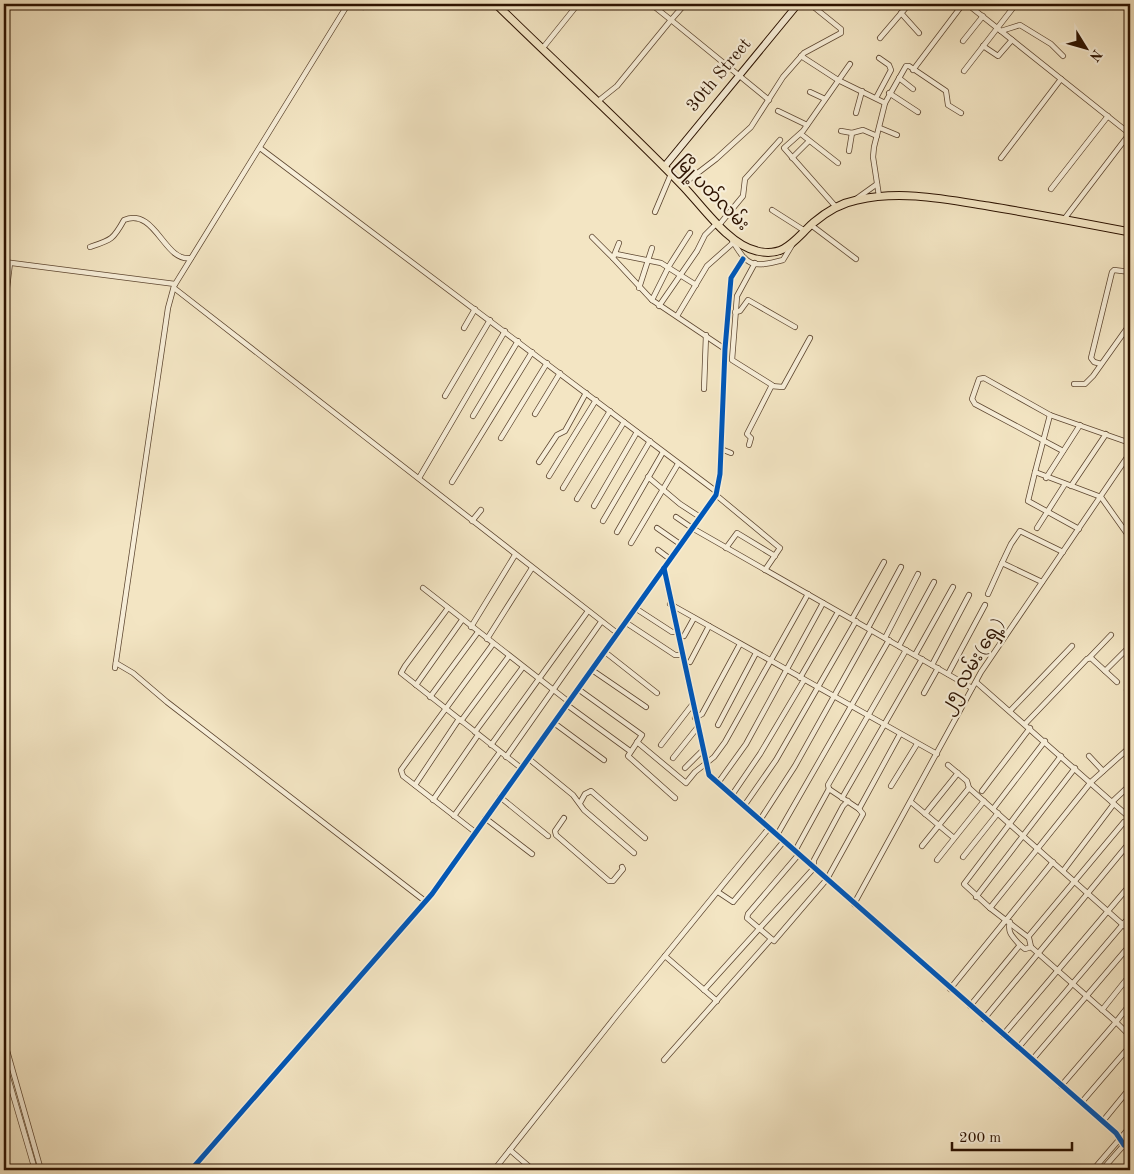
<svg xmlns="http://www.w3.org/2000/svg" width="1134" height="1174" font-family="'Old Standard TT','Noto Sans Myanmar',serif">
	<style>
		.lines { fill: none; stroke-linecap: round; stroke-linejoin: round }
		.minor-casing { stroke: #5e4731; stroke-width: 6 }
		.secondary-casing { stroke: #2c1200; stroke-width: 8 }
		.primary-casing { stroke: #2c1200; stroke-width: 9 }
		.minor { stroke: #f7eed8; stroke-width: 4.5 }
		.secondary { stroke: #f7eed8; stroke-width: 6 }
		.primary { stroke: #f3e5c3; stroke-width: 7 }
		.cycleway-casing { stroke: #f7eed8; stroke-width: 8 }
		.cycleway { stroke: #0057b8; stroke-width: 5 }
		.labels { text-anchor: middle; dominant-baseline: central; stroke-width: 4.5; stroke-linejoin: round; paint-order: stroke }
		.street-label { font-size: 18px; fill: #2c1200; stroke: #f7eed8 }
	</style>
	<rect width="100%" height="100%" fill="#f3e5c3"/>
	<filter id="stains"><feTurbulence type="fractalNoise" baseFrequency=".004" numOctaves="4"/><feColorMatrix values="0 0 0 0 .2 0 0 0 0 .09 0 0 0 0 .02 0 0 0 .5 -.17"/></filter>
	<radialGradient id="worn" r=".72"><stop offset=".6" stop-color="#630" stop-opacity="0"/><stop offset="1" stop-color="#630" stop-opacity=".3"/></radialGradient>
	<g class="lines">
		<defs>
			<g id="minor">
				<path d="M685 4 671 20 769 100"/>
				<path d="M967 4 1130 134"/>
				<path d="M1125 4 1130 8"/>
				<path d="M363 7 365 4"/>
				<path d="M901 13 919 33"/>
				<path d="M1001 31 1020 25 1051 44 1063 56"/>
				<path d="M880 38 909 4"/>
				<path d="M963 41 983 16"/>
				<path d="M983 46 998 56 1012 40"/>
				<path d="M542 49 578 4"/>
				<path d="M801 56 838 80 885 103"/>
				<path d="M913 70 963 4"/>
				<path d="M964 71 1016 4"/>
				<path d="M899 78 913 89"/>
				<path d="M810 92 825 99"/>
				<path d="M889 93 918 112"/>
				<path d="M876 98 891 70 889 65 879 58"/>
				<path d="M597 102 617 86 671 20 651 4"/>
				<path d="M778 111 807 125"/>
				<path d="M856 113 862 91"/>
				<path d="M880 128 897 135"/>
				<path d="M841 131 852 133"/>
				<path d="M801 134 838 163"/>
				<path d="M260 148 717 492"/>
				<path d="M849 151 852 133 863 130 877 136"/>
				<path d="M792 158 809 141"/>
				<path d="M1001 158 1061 79"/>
				<path d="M682 185 716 159 751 127 783 77 804 53 841 33V29L810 4"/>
				<path d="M1051 189 1108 116"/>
				<path d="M879 196 873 157 874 147 885 103 906 66H909L946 91 948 105 961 113"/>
				<path d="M856 199 877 184"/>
				<path d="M836 207 784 148 803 131 850 64"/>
				<path d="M772 210 805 231"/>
				<path d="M655 212 671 174"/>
				<path d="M1065 218 1130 133"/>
				<path d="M719 225 743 196 745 179 780 140"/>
				<path d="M811 225 856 259"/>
				<path d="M592 237 613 258"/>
				<path d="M732 240C748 267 752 268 783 260L792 245"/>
				<path d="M619 243 613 258 652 300 669 266 690 233"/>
				<path d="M90 247C111 240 113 240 124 220 156 207 164 263 191 258"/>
				<path d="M616 254 661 263 696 285"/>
				<path d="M4 262 175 284"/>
				<path d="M174 288 617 633"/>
				<path d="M639 288 652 248"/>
				<path d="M652 300 725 349"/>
				<path d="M659 306 697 251 705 235 717 223"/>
				<path d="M735 312 740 311 748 300 795 327"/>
				<path d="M4 313 10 263"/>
				<path d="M677 316 707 266 734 242"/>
				<path d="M464 328 475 309"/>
				<path d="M1101 364 1094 362 1091 358 1112 272 1114 270 1130 272"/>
				<path d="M1074 384H1085L1093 376 1130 324"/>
				<path d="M771 386 783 387 810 338"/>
				<path d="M704 389 706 335"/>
				<path d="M445 396 490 320"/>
				<path d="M535 414 560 373"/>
				<path d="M1050 415 1035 472 1101 497 1130 538"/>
				<path d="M473 416 518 341"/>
				<path d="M501 438 547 363"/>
				<path d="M749 445 751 438 747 434 772 385 732 360 737 296 755 263"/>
				<path d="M721 449 731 453"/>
				<path d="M1063 451 975 404 972 399 979 379 984 378 1050 415 1130 443"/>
				<path d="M539 462 557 435 565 431 586 393"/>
				<path d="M1035 472 1028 501 1079 529"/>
				<path d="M549 476 596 400"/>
				<path d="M648 477 680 504 700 517"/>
				<path d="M419 478 505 331"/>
				<path d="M1046 478 1080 425"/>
				<path d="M452 482 532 352"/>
				<path d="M1071 486 1106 434"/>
				<path d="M563 488 610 411"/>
				<path d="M716 495 780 548 765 570"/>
				<path d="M577 499 624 422"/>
				<path d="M594 506 637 432"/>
				<path d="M676 517 692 528 972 688"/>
				<path d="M472 521 481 510"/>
				<path d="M603 521 650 441"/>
				<path d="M657 528 680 544"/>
				<path d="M1037 528 1065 484"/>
				<path d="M617 532 663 452"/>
				<path d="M631 543 678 464"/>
				<path d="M726 548 737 533 775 556"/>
				<path d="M658 550 670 559"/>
				<path d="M1002 563 1011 544 1020 531 1063 552"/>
				<path d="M664 568 709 775 1116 1133 1124 1145"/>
				<path d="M423 588 569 702"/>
				<path d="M988 594 1002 563 1042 582"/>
				<path d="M670 604 937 754"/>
				<path d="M448 608 405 666 401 673 521 768"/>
				<path d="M635 608 672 632H676"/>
				<path d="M852 619 884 562"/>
				<path d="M625 622 675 655H681"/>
				<path d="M471 627 515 555"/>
				<path d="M868 628 901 567"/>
				<path d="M684 636 694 618"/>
				<path d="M885 638 918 574"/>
				<path d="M487 639 532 568"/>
				<path d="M899 646 934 582"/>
				<path d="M605 652 657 693"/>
				<path d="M915 655 953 587"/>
				<path d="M1089 658 1111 635"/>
				<path d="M690 662 709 626"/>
				<path d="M116 663 133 673 167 702 425 901"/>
				<path d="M932 665 969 595"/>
				<path d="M115 668 168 308 174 286 348 4"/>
				<path d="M592 670 646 707"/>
				<path d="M1105 671 1130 646"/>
				<path d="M948 674 985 605"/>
				<path d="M800 678 838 612"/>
				<path d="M976 682 1130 818"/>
				<path d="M416 685 462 620"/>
				<path d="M578 689 642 735 628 756 675 798"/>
				<path d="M1127 690 1130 687"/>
				<path d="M924 693 938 668"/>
				<path d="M430 697 478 632"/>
				<path d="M567 705 630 751"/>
				<path d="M1010 711 1072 646"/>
				<path d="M695 718 702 714 740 644"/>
				<path d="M461 721 509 656"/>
				<path d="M554 723 604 760"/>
				<path d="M1025 724 1087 659 1091 658 1117 682"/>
				<path d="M718 725 756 653"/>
				<path d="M475 732 523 667"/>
				<path d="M637 742 686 783 695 772 714 757 725 742 808 594"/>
				<path d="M491 745 588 611"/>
				<path d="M661 745 692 705"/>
				<path d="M1061 756 964 884 990 908 1091 782 1130 747"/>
				<path d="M1089 756 1103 771"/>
				<path d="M506 757 601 622"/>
				<path d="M673 758 697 728"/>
				<path d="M529 759 573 795 584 810 634 853"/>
				<path d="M948 765 967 781 969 788 1130 931"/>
				<path d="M685 768 702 751"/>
				<path d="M718 783 746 744 823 603"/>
				<path d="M415 785 459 719"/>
				<path d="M891 786 917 744"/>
				<path d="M982 791 1030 728"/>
				<path d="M732 795 760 754 804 680"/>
				<path d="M500 797 548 836"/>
				<path d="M842 798 922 659"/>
				<path d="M433 800 478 735"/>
				<path d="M911 802 954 838"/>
				<path d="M580 803 585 794 591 791 645 838"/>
				<path d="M744 806 776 760 856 621"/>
				<path d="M859 809 900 734"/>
				<path d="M993 809 1045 741"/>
				<path d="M925 814 958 773"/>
				<path d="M454 816 500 752"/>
				<path d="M485 818 532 854"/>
				<path d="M564 818 555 831 556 835 609 881H613L623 869 622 867"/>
				<path d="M760 820 795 766 871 630"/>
				<path d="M475 832 403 776 401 770 493 644"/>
				<path d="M777 835 889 640"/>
				<path d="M922 846 969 788"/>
				<path d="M795 851 829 789"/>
				<path d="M799 854 748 914 747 918 774 941 827 879 863 814 859 809 829 789 828 785 906 650"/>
				<path d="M963 857 998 813"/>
				<path d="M937 860 984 801"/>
				<path d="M1063 871 1113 805V801L1130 785"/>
				<path d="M718 892 733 902 784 841"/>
				<path d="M976 897 1075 768"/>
				<path d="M854 904 981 672 1130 453"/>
				<path d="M990 908 1029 938 1031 947 1116 1022 1061 1086"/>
				<path d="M1007 919 1053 862"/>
				<path d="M1010 922C1007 933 1013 937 1020 945"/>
				<path d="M1028 937 1124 822"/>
				<path d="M665 956 717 1001"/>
				<path d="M950 989 1006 920"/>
				<path d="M704 990 814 868V860L843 806 848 801"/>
				<path d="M1130 1004 1116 1022 1130 1036"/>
				<path d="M970 1006 1020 945 1025 949 1031 947"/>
				<path d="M1102 1010 1130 975"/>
				<path d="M984 1019 1130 842"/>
				<path d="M1003 1035 1130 885"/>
				<path d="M4 1040 41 1170"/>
				<path d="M1018 1048 1130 916"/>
				<path d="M664 1060 771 939"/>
				<path d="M1032 1060 1130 945"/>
				<path d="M4 1064 35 1170"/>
				<path d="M1081 1103 1130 1046"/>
				<path d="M1103 1121 1130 1088"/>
				<path d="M510 1150 533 1170"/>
				<path d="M191 1170 432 894 716 495 720 474 725 349 731 278 743 259"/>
				<path d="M494 1170 616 1016 769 828"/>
				<path d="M1093 1170 1130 1127"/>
				<path d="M1102 1170 1130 1138"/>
			</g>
			<path id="secondary" d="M664 167 798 4"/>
			<path id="primary" d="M496 4C557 64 621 122 681 184 701 204 728 245 757 251 785 258 795 239 813 223 826 212 841 203 857 200 901 190 944 199 988 206 1036 214 1083 223 1130 232"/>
		</defs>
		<!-- minor casing -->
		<use href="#minor" class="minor-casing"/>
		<!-- secondary casing -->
		<use href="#secondary" class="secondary-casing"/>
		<!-- primary casing -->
		<use href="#primary" class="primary-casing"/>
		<!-- minor -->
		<use href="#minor" class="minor"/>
		<!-- secondary -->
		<use href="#secondary" class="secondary"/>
		<!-- primary -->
		<use href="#primary" class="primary"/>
		<defs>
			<g id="cycleway">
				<path d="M664 568 709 775 1116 1133 1124 1145"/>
				<path d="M191 1170 432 894 716 495 720 474 725 349 731 278 743 259"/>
			</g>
		</defs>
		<!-- cycleway casing -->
		<use href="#cycleway" class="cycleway-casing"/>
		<!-- cycleway -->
		<use href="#cycleway" class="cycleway"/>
	</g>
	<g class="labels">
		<!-- street labels -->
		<g class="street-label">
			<text transform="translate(719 75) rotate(-50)">30th Street</text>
			<text transform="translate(712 194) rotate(45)">မြို့ပတ်လမ်း</text>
			<text transform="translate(972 666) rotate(-59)">၂၅ လမ်း(ရှေ့)</text>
		</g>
	</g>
	<!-- margin -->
	<rect width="1134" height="1174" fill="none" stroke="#f3e5c3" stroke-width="20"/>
	<rect x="5" y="5" width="1124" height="1164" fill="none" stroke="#2c1200" stroke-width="2.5"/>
	<rect x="10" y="10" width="1114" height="1154" fill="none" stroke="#2c1200"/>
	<!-- north arrow -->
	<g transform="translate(1086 48) rotate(127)" stroke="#f7eed8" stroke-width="4" paint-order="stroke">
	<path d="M0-4L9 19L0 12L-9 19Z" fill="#2c1200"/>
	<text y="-8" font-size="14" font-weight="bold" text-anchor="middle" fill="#2c1200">N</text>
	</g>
	<!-- scale -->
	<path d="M952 1142v8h120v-8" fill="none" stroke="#2c1200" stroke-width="2.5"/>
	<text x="959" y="1142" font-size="15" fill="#2c1200" stroke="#f7eed8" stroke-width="4" paint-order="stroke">200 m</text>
	<rect width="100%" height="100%" filter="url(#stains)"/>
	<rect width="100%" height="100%" fill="url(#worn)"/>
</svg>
